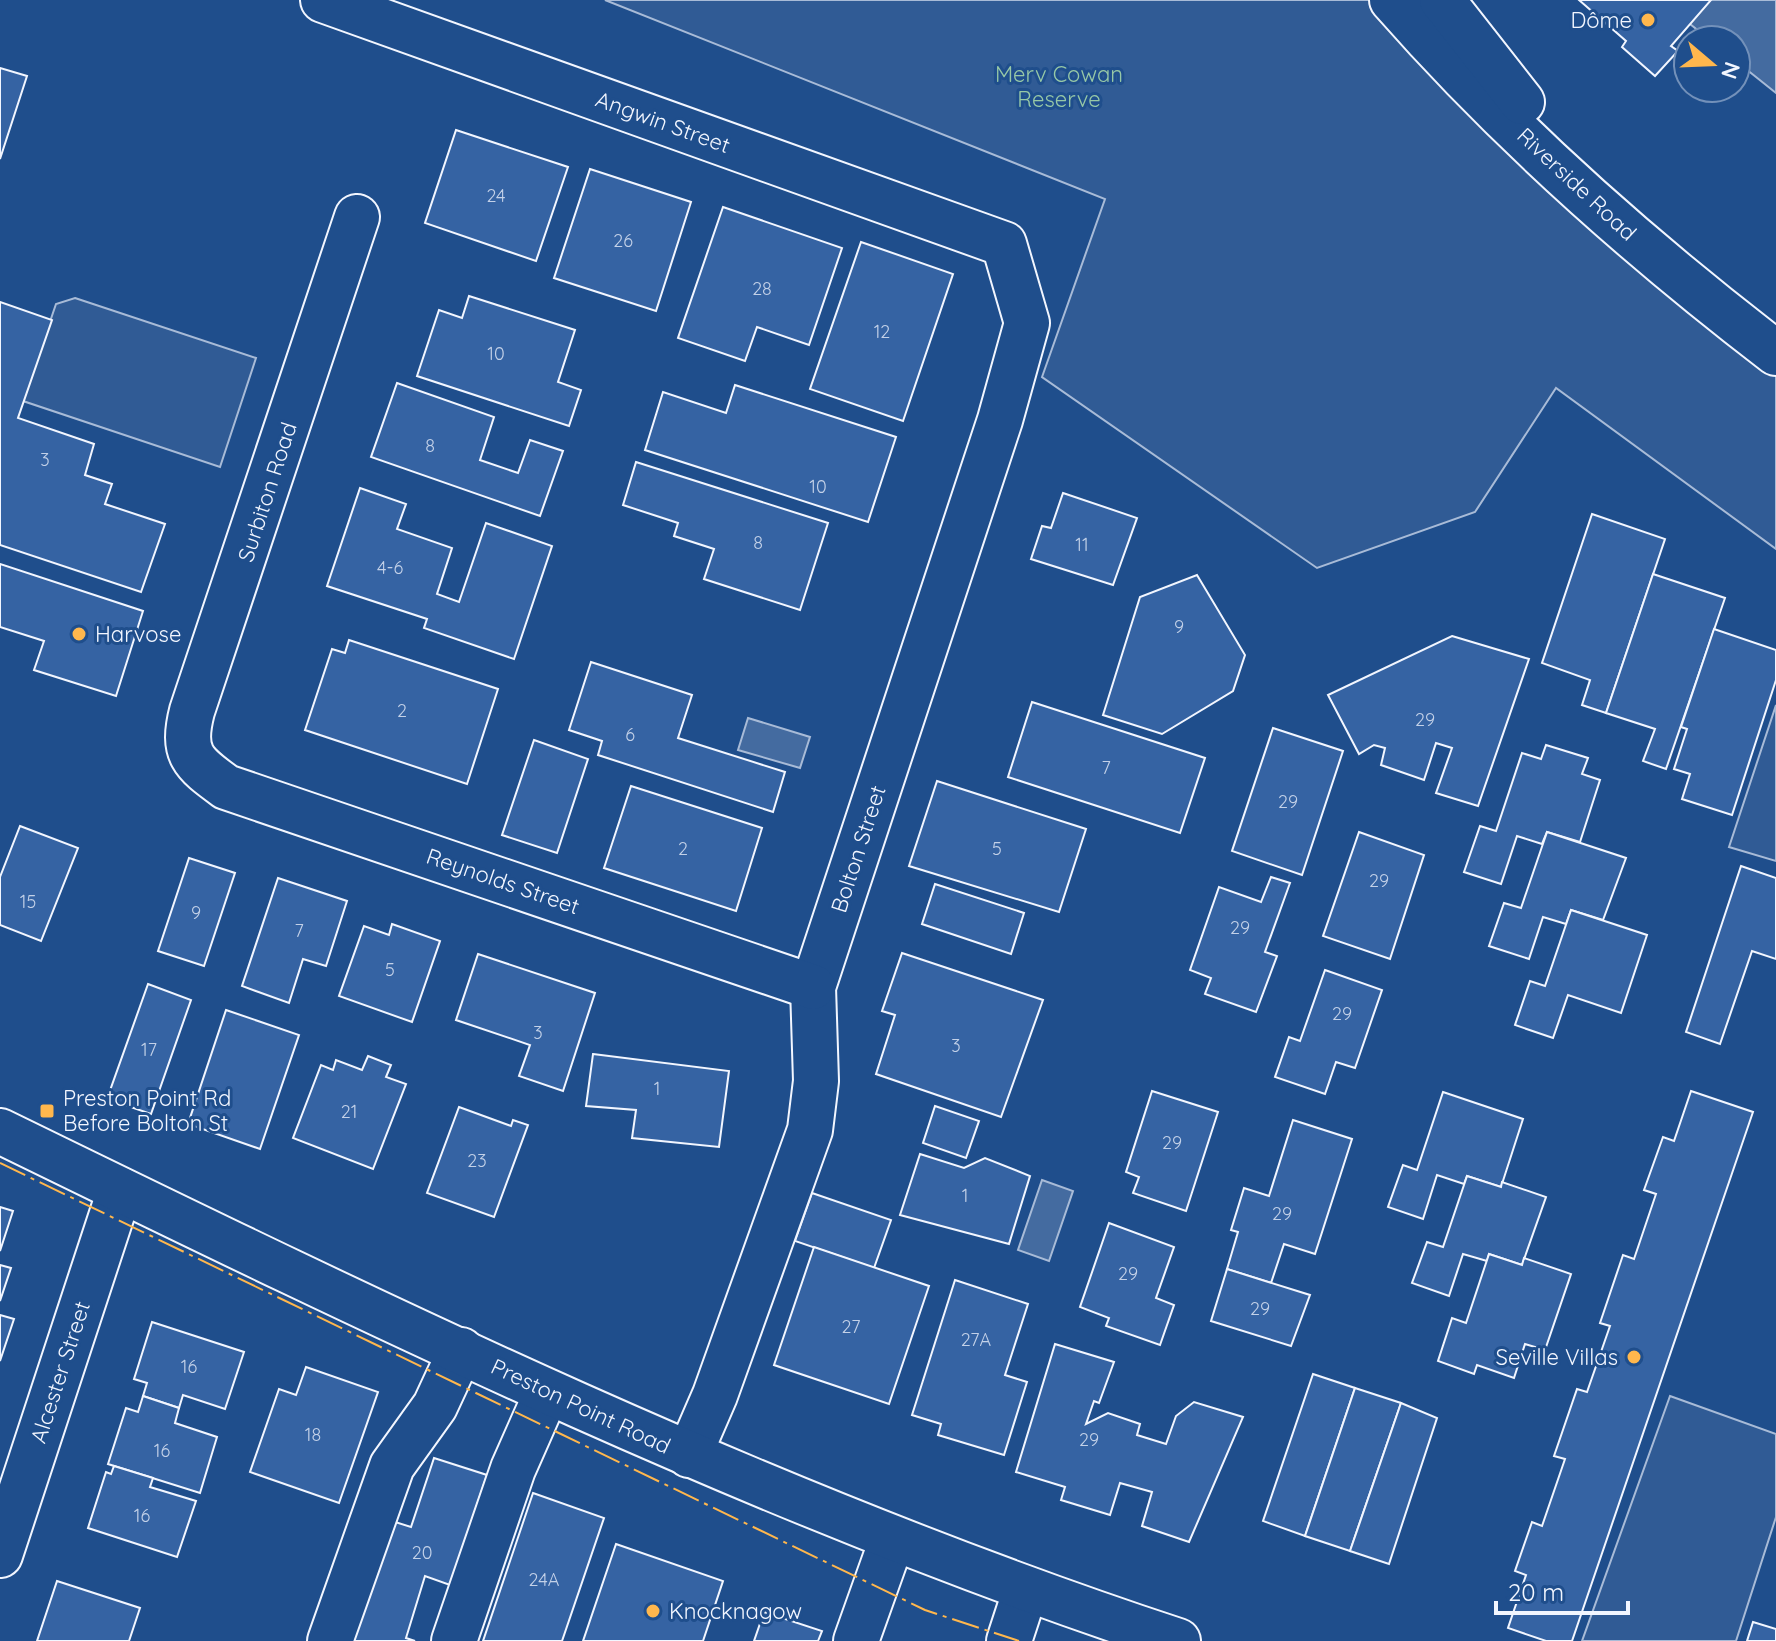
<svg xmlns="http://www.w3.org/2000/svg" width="1776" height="1641" font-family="Quicksand,sans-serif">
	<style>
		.green { fill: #305b95; stroke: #a8bbd7; stroke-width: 2 }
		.water { fill: #446ba0; stroke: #a8bbd7; stroke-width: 2 }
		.building { fill: #3563a3; stroke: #f2f6ff; stroke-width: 2 }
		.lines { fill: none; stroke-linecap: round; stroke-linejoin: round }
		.minor-casing { stroke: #f2f6ff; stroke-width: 48 }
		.major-casing { stroke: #f2f6ff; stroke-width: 48 }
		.minor { stroke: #1f4e8c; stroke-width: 44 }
		.major { stroke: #1f4e8c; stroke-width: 44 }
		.power { stroke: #ffb74d; stroke-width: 2; stroke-dasharray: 28 6 4 6; stroke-linecap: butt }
		.poi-dot { fill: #ffb74d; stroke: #1f4e8c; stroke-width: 3 }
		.labels { text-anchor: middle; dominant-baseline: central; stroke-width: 6; stroke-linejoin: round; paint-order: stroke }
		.number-label { font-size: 18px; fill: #c3d1e8 }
		.poi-label { font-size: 22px; fill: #f2f6ff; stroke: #1f4e8c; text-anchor: start }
		.park-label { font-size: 22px; fill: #97c8a6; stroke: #1f4e8c }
		.street-label { font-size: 22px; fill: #f2f6ff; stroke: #1f4e8c }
	</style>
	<rect width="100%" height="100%" fill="#1f4e8c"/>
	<!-- green -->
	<g class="green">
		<path d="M605 0H1401L1776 353V549L1556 388 1475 512 1317 568 1042 377 1105 199Z"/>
		<path d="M75 298 256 358 220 467 23 401 56 304Z"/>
		<path d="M1776 705V861L1729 847Z"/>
		<path d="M1670 1396 1776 1434V1517L1736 1641H1582Z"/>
	</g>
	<!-- water -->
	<g class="water">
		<path d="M1660 0H1776V93L1736 61V40H1710Z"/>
		<path d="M748 718 810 737 800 768 738 750Z"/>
		<path d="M1042 1180 1073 1191 1049 1261 1018 1250Z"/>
	</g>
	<!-- building -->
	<g class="building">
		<path d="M1579 0H1711L1671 46 1678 51 1655 76 1622 47 1626 41Z"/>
		<path d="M0 68 27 76 0 159Z"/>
		<path d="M456 130 568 167 536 261 425 223Z"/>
		<path d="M590 169 691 202 656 311 554 278Z"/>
		<path d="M723 207 842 248 809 345 757 327 745 361 678 338Z"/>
		<path d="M861 242 953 274 903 421 810 389Z"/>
		<path d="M469 296 575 330 558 382 581 390 569 426 417 376 439 310 462 318Z"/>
		<path d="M0 302 52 320 18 418 94 444 85 475 112 484 105 504 165 524 141 592 0 545Z"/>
		<path d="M397 383 494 417 480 460 518 473 530 440 563 451 540 516 371 457Z"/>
		<path d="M735 385 896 437 868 522 645 450 663 392 726 413Z"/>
		<path d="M636 462 828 523 800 610 704 579 714 549 674 536 678 523 623 505Z"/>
		<path d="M360 488 406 504 397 529 452 548 437 594 459 602 486 523 552 546 514 659 424 628 427 619 327 586Z"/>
		<path d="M1063 493 1137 518 1113 585 1031 559 1042 526 1051 528Z"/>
		<path d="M1592 514 1665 539 1606 713 1582 705 1590 680 1542 663Z"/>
		<path d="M0 564 143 611 116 696 34 670 44 641 0 627Z"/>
		<path d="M1653 574 1725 598 1666 769 1643 761 1655 729 1606 713Z"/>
		<path d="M1197 575 1245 655 1233 691 1162 734 1103 715 1140 597Z"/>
		<path d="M1714 629 1776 650V680L1732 815 1682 799 1690 774 1674 769 1687 729 1681 727Z"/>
		<path d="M1452 636 1529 659 1478 806 1436 793 1452 748 1436 743 1424 780 1381 765 1385 748 1374 745 1359 754 1328 695Z"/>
		<path d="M349 640 498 689 467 784 305 730 332 649 345 653Z"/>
		<path d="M591 662 692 695 678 738 785 772 773 812 598 755 602 741 569 730Z"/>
		<path d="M1032 702 1205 758 1180 833 1008 777Z"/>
		<path d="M1273 728 1343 751 1302 875 1232 851Z"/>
		<path d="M534 740 588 759 557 853 502 835Z"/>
		<path d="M1546 745 1588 758 1582 774 1600 780 1580 842 1547 832 1542 844 1517 836 1501 884 1464 872 1480 826 1496 831 1522 753 1541 759Z"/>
		<path d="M937 781 1086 829 1059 912 909 866Z"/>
		<path d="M631 786 762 828 736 911 604 868Z"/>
		<path d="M20 826 78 848 41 941 0 925V877Z"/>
		<path d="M1359 832 1424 855 1390 959 1323 936Z"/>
		<path d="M1547 832 1626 858 1603 920 1571 910 1566 924 1543 917 1529 959 1489 946 1504 903 1521 908Z"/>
		<path d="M189 858 235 873 204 966 158 951Z"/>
		<path d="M1741 866 1776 878V959L1752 951 1720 1044 1686 1032Z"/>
		<path d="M1271 877 1290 883 1265 952 1277 956 1256 1012 1205 994 1211 978 1190 970 1219 887 1261 902Z"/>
		<path d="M278 878 347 901 326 966 303 959 289 1003 242 986Z"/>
		<path d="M935 884 1024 913 1011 954 922 924Z"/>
		<path d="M1571 910 1647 935 1621 1013 1568 995 1553 1038 1515 1025 1530 981 1545 986Z"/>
		<path d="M392 924 440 941 412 1022 339 996 364 926 389 935Z"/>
		<path d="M902 953 1043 1000 1001 1117 876 1074 895 1015 882 1011Z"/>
		<path d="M478 954 595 993 563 1091 519 1076 530 1045 456 1020Z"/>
		<path d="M1325 970 1382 990 1355 1068 1336 1062 1325 1094 1275 1077 1289 1037 1300 1041Z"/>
		<path d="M148 984 191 1000 151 1114 107 1099Z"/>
		<path d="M226 1010 299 1035 260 1149 188 1124Z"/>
		<path d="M593 1054 729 1071 719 1147 632 1138 636 1110 586 1106Z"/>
		<path d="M368 1056 391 1065 386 1077 406 1084 373 1169 293 1138 321 1065 333 1070 336 1060 362 1070Z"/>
		<path d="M1152 1091 1218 1112 1186 1211 1133 1193 1139 1177 1126 1172Z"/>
		<path d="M1691 1091 1753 1112 1572 1641H1546L1508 1628 1526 1575 1515 1571 1532 1522 1542 1526 1565 1459 1554 1456 1577 1389 1587 1392 1610 1326 1600 1323 1623 1255 1634 1259 1656 1194 1644 1190 1663 1137 1674 1141Z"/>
		<path d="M1443 1092 1523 1119 1501 1187 1467 1176 1464 1184 1437 1175 1423 1219 1388 1207 1403 1165 1417 1170Z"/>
		<path d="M935 1106 979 1121 966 1158 923 1143Z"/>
		<path d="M459 1107 511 1126 513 1120 528 1125 494 1217 427 1193Z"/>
		<path d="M1293 1120 1352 1139 1315 1254 1284 1244 1271 1283 1227 1269 1238 1232 1231 1230 1244 1188 1269 1196Z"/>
		<path d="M920 1154 964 1168 985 1158 1030 1176 1009 1244 900 1215Z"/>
		<path d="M1467 1176 1501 1187 1502 1182 1546 1197 1522 1265 1489 1254 1487 1261 1463 1254 1449 1296 1412 1283 1427 1242 1443 1247Z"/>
		<path d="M812 1193 891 1220 874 1268 795 1241Z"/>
		<path d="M0 1207 13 1211 0 1251Z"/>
		<path d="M1109 1223 1174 1247 1156 1298 1174 1305 1160 1345 1106 1326 1109 1318 1080 1307Z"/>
		<path d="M814 1247 929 1286 889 1404 774 1365Z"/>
		<path d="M1489 1254 1522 1265 1524 1258 1571 1274 1545 1350 1525 1344 1514 1378 1477 1365 1474 1374 1438 1361 1452 1318 1466 1323Z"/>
		<path d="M0 1265 11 1268 0 1301Z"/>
		<path d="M1227 1269 1310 1295 1291 1346 1211 1321Z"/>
		<path d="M955 1280 1028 1304 1005 1375 1027 1382 1004 1455 938 1435 941 1424 912 1415Z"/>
		<path d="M0 1315 14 1319 0 1361Z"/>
		<path d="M152 1322 244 1352 225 1409 183 1395 179 1408 143 1396 147 1383 134 1379Z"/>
		<path d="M1055 1344 1114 1362 1099 1403 1094 1401 1086 1424 1108 1413 1140 1424 1137 1435 1166 1444 1176 1416 1194 1402 1243 1417 1189 1542 1142 1526 1152 1492 1120 1483 1110 1515 1061 1500 1065 1487 1016 1472Z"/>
		<path d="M306 1367 378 1392 339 1503 250 1472 279 1389 296 1395Z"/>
		<path d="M1313 1374 1355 1388 1305 1536 1263 1521Z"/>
		<path d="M1355 1388 1401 1403 1350 1551 1305 1536Z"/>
		<path d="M143 1396 179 1408 175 1423 217 1437 200 1493 108 1464 126 1408 138 1412Z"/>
		<path d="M1401 1403 1437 1418 1389 1564 1350 1551Z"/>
		<path d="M434 1458 487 1475 450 1585 425 1576 406 1638 415 1641H352L392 1521 411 1527Z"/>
		<path d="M114 1466 153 1478 150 1487 196 1501 177 1557 88 1528 106 1472 111 1474Z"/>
		<path d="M533 1493 604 1518 562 1641H483Z"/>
		<path d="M616 1544 723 1581 703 1641H583Z"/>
		<path d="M57 1581 140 1608 129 1641H37Z"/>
		<path d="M764 1612 822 1631 818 1641H754Z"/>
		<path d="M1753 1622 1776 1629V1641H1747Z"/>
	</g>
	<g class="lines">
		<defs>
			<g id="minor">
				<path d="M323 0 1004 244 1027 323 1000 420 813 987 816 1081 810 1130 715 1395 689 1455"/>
				<path d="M1392 0C1506 130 1639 248 1776 353"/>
				<path d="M1442 0 1522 102"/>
				<path d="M357 217 192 711C181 754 193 763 226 787L813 987"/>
				<path d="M0 1555 120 1190"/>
				<path d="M330 1641 392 1466 435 1406 461 1350"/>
				<path d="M454 1641 513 1469 547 1392"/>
				<path d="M856 1641 892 1540"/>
				<path d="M1009 1641 1026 1589"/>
			</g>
			<path id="major" d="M0 1131C385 1319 771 1507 1178 1641"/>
		</defs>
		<!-- minor casing -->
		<use href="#minor" class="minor-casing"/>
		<!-- major casing -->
		<use href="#major" class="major-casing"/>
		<!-- minor -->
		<use href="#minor" class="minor"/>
		<!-- major -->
		<use href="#major" class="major"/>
		<!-- power -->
		<path class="power" d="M0 1163 925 1610 1019 1641"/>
	</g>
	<!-- markers -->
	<g class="poi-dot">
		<circle cx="1648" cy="20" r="8"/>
		<circle cx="79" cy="634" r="8"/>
		<rect x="39" y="1103" width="16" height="16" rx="4"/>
		<circle cx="1634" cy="1357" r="8"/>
		<circle cx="653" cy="1611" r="8"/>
	</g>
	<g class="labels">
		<!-- number labels -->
		<g class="number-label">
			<text x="496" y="195">24</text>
			<text x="623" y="240">26</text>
			<text x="762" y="288">28</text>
			<text x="882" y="331">12</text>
			<text x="496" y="353">10</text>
			<text x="430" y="445">8</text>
			<text x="45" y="459">3</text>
			<text x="818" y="486">10</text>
			<text x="758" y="542">8</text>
			<text x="1082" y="544">11</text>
			<text x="390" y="567">4-6</text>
			<text x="1179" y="626">9</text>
			<text x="402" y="710">2</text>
			<text x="1425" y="719">29</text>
			<text x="630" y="734">6</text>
			<text x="1106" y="767">7</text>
			<text x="1288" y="801">29</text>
			<text x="683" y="848">2</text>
			<text x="997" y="848">5</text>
			<text x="1379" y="880">29</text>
			<text x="28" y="901">15</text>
			<text x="196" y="912">9</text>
			<text x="1240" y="927">29</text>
			<text x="299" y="930">7</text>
			<text x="390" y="969">5</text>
			<text x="1342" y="1013">29</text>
			<text x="538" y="1032">3</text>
			<text x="956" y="1045">3</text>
			<text x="149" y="1049">17</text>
			<text x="657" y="1088">1</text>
			<text x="349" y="1111">21</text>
			<text x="1172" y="1142">29</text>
			<text x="477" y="1160">23</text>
			<text x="965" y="1195">1</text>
			<text x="1282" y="1213">29</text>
			<text x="1128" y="1273">29</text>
			<text x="1260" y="1308">29</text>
			<text x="851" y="1326">27</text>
			<text x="976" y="1339">27A</text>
			<text x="189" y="1366">16</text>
			<text x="313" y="1434">18</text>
			<text x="1089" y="1439">29</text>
			<text x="162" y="1450">16</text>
			<text x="142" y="1515">16</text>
			<text x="422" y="1552">20</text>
			<text x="544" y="1579">24A</text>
		</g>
		<!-- poi labels -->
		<g class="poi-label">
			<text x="1632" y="20" text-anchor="end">Dôme</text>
			<text x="95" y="634">Harvose</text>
			<text x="63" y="1098">Preston Point Rd<tspan x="63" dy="25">Before Bolton St</tspan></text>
			<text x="1618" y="1357" text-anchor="end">Seville Villas</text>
			<text x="669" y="1611">Knocknagow</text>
		</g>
		<!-- park labels -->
		<g class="park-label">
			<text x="1059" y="74">Merv Cowan<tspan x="1059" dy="25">Reserve</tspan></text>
		</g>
		<!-- street labels -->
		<g class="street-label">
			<text transform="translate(663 122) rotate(20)">Angwin Street</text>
			<text transform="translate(1577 184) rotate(43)">Riverside Road</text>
			<text transform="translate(267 492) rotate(-72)">Surbiton Road</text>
			<text transform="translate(858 849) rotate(-72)">Bolton Street</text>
			<text transform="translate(503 881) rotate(19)">Reynolds Street</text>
			<text transform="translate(60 1372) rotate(-72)">Alcester Street</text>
			<text transform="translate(581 1406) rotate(25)">Preston Point Road</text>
		</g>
	</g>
	<!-- north arrow -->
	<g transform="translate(1712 64) rotate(109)"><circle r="38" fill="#1f4e8c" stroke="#7391ba" stroke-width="2"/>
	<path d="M0-6L14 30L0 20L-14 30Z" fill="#ffb74d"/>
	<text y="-12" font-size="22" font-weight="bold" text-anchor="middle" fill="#f2f6ff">N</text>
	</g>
	<!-- scale -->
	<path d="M1496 1601v12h132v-12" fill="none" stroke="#f2f6ff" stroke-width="4"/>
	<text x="1508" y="1601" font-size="24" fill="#f2f6ff" stroke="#1f4e8c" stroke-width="6" paint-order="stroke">20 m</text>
</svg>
